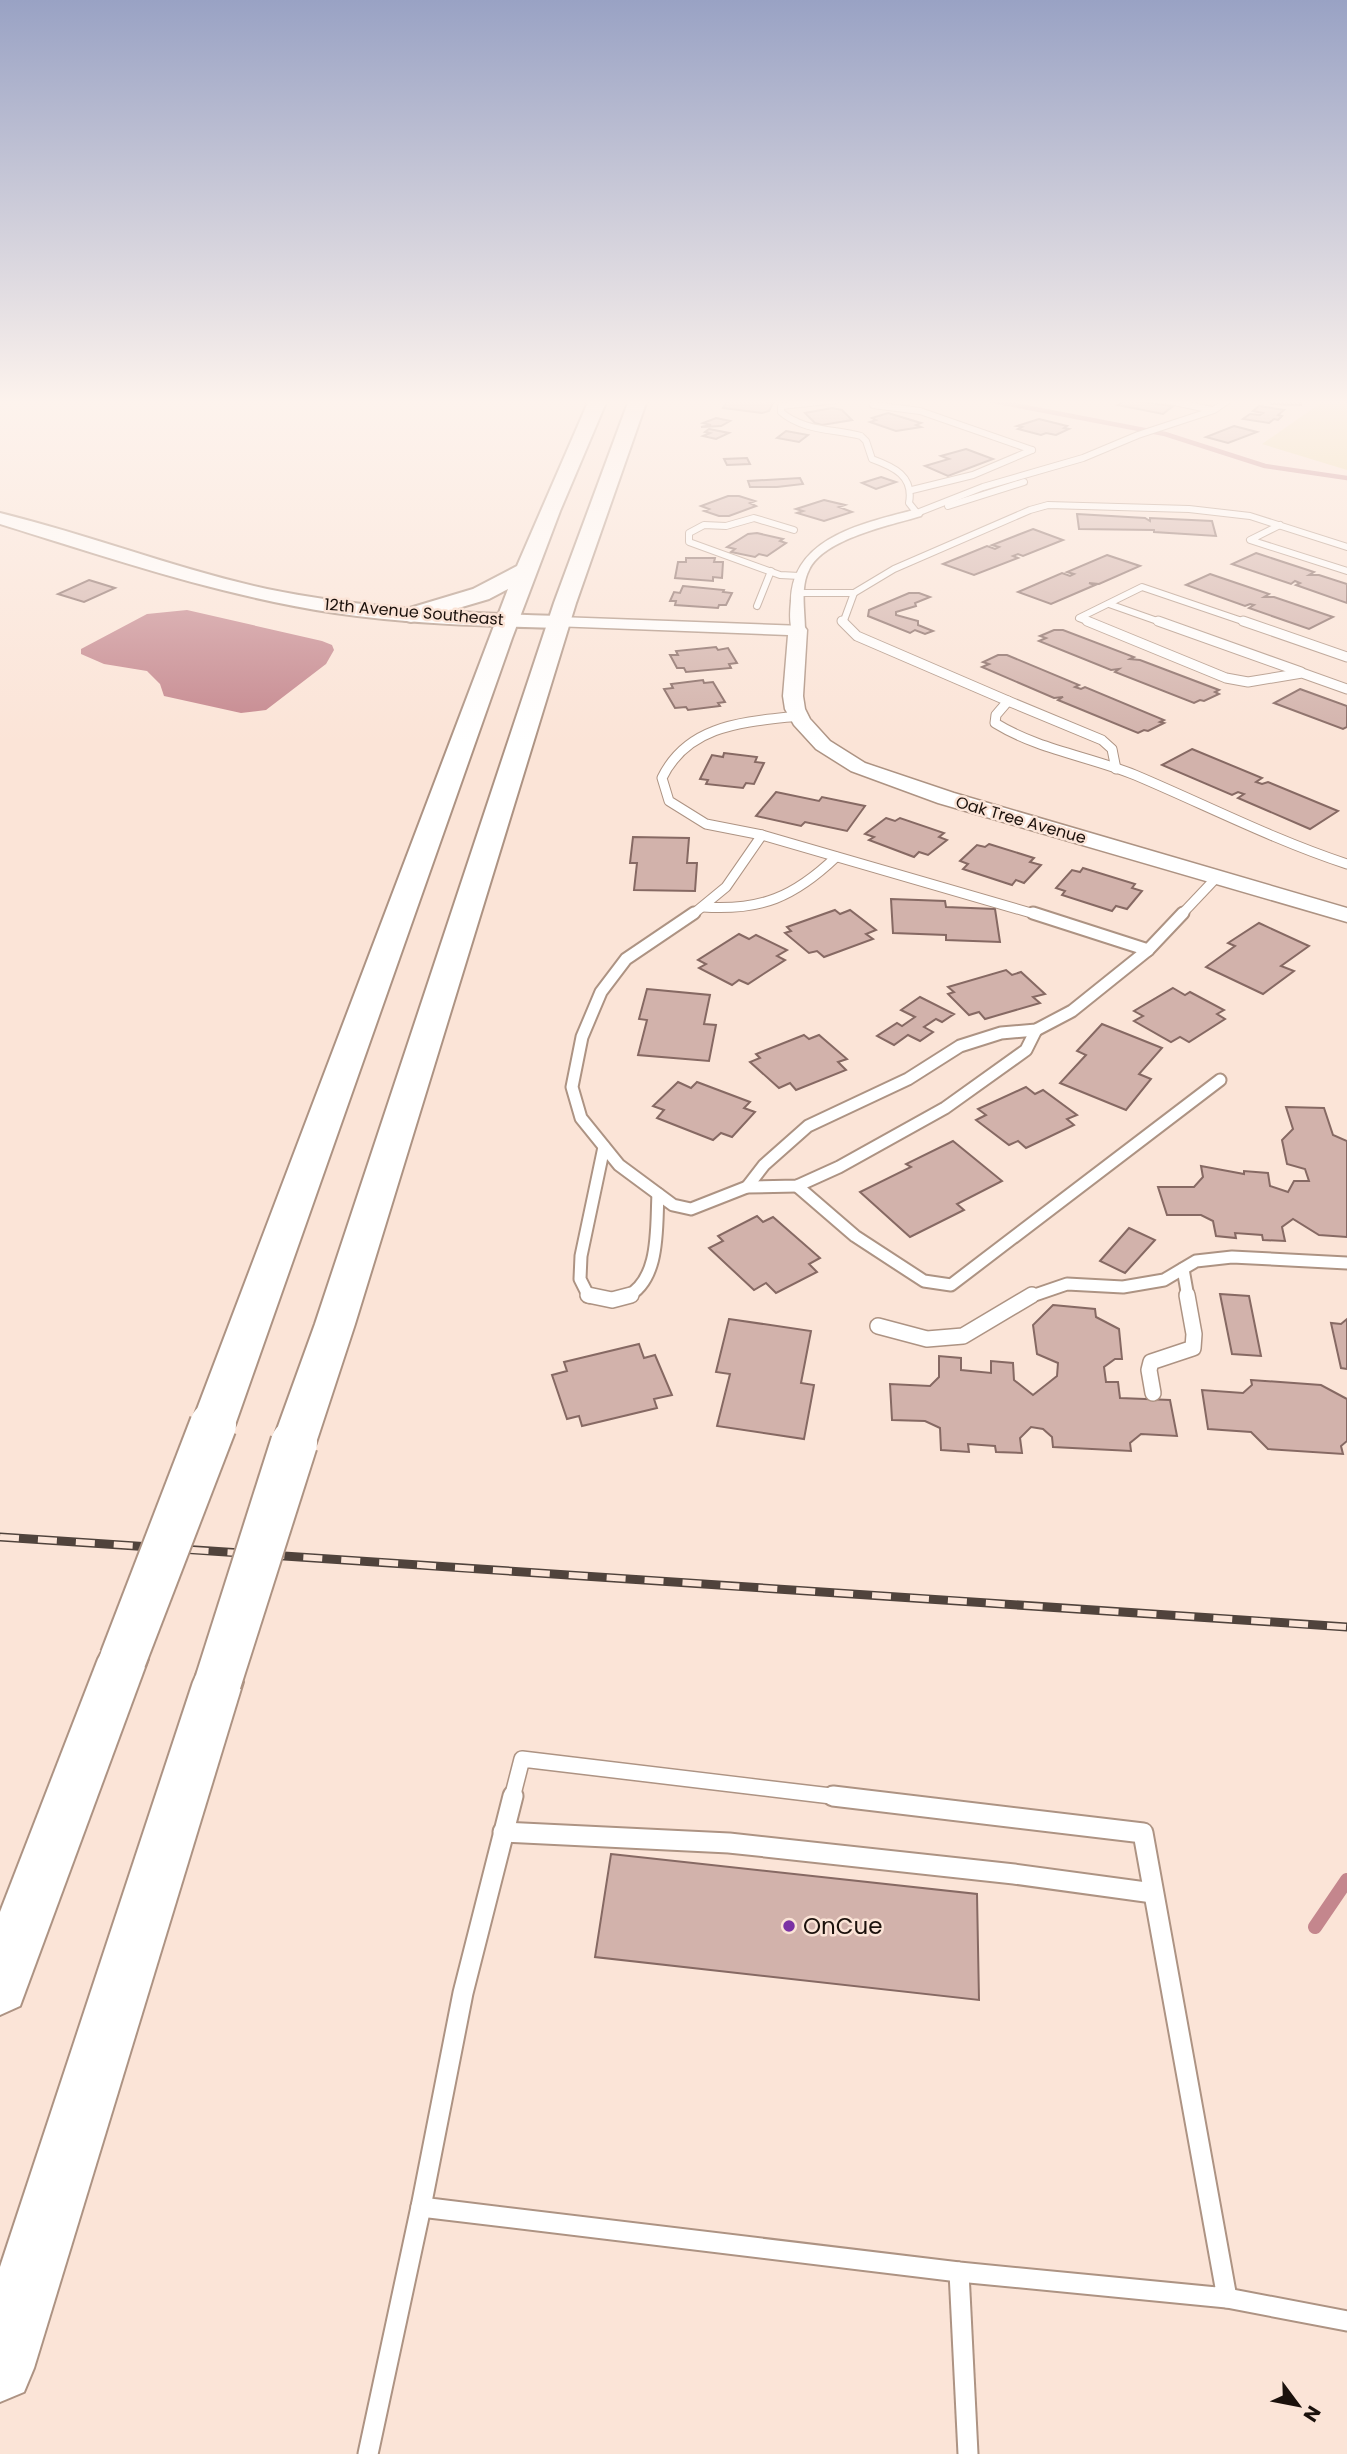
<svg xmlns="http://www.w3.org/2000/svg" width="1347" height="2454" font-family="Poppins,sans-serif">
	<style>
		.green { fill: #ebdba7 }
		.water { fill: #c4868d }
		.lines { fill: none; stroke-linecap: round; stroke-linejoin: round }
		.stream-far1 { stroke: #c4868d; stroke-width: 4.5 }
		.stream { stroke: #c4868d; stroke-width: 14 }
		.building { fill: #d2b2ab; stroke: #866963; stroke-width: 2 }
		.service-far4-casing { stroke: #ad9383; stroke-width: 8 }
		.service-far3-casing { stroke: #ad9383; stroke-width: 11 }
		.service-far2-casing { stroke: #ad9383; stroke-width: 15 }
		.service-far1-casing { stroke: #ad9383; stroke-width: 18 }
		.service-casing { stroke: #ad9383; stroke-width: 23 }
		.minor-casing { stroke: #ad9383; stroke-width: 3 }
		.tertiary-casing { stroke: #ad9383; stroke-width: 3 }
		.secondary-casing { stroke: #ad9383; stroke-width: 4 }
		.trunk-casing { stroke: #ad9383; stroke-width: 4 }
		.service-far4 { stroke: #fff; stroke-width: 6 }
		.service-far3 { stroke: #fff; stroke-width: 9 }
		.service-far2 { stroke: #fff; stroke-width: 11 }
		.service-far1 { stroke: #fff; stroke-width: 15 }
		.service { stroke: #fff; stroke-width: 19 }
		.minor { fill: #fff; fill-rule: evenodd }
		.tertiary { fill: #fff; fill-rule: evenodd }
		.secondary { fill: #fff; fill-rule: evenodd }
		.trunk { fill: #fff; fill-rule: evenodd }
		.rail-casing { stroke: #50433c; stroke-width: 9 }
		.rail { stroke: #fbe4d7; stroke-width: 6; stroke-dasharray: 19; stroke-linecap: butt }
		.trunk-bridge-casing { stroke: #ad9383; stroke-width: 50; stroke-linecap: butt }
		.trunk-bridge { stroke: #fff; stroke-width: 46 }
		.poi-dot { fill: #7b32a4; stroke: #fbe4d7; stroke-width: 2.5 }
		.labels { text-anchor: middle; dominant-baseline: central; stroke-width: 5; stroke-linejoin: round; paint-order: stroke }
		.far-street-label { font-size: 16px; fill: #1b110c; stroke: #fbe4d7 }
		.near-poi-label { font-size: 23px; fill: #1b110c; stroke: #fbe4d7; text-anchor: start }
	</style>
	<rect width="100%" height="100%" fill="#fbe4d7"/>
	<!-- green -->
	<path class="green" d="M1325 400H1347V470L1262 444Z"/>
	<!-- water -->
	<path class="water" d="M187 610 322 641 332 645 334 650 326 664 266 710 241 713 164 696 160 684 147 671 104 664 81 654V649L147 614Z"/>
	<g class="lines">
		<!-- stream-far1 -->
		<path class="stream-far1" d="M988 400 1165 434 1265 466 1347 478"/>
		<!-- stream -->
		<path class="stream" d="M1315 1927 1347 1880"/>
	</g>
	<!-- building -->
	<g class="building">
		<path d="M735 400 767 401 773 403 769 411 762 413 723 408 727 401Z"/>
		<path d="M1126 400H1139L1142 401 1140 402 1173 406 1163 414 1118 405Z"/>
		<path d="M1270 400H1300L1301 405 1271 404Z"/>
		<path d="M1259 406 1284 410 1278 415 1282 416 1278 420 1274 419 1269 423 1243 419 1250 414 1260 415 1263 413 1253 411Z"/>
		<path d="M832 408 842 410 852 420 822 425 815 423 805 413Z"/>
		<path d="M888 413 921 423 916 425 921 427 896 431 870 422 876 420 872 418Z"/>
		<path d="M716 418 730 421 721 426 701 427 711 425 703 423Z"/>
		<path d="M1039 419 1067 426 1064 428 1069 429 1056 435 1046 433 1041 435 1018 429 1022 427 1017 426Z"/>
		<path d="M1234 426 1257 432 1228 443 1206 437Z"/>
		<path d="M709 429 729 433 716 439 703 436 710 433 705 432Z"/>
		<path d="M786 431 808 435 799 442 777 438Z"/>
		<path d="M966 449 993 459 948 476 925 466 949 459 941 456Z"/>
		<path d="M747 458 750 464 727 465 724 459Z"/>
		<path d="M881 477 896 482 876 489 862 483Z"/>
		<path d="M800 478 803 484 777 487H750L748 481Z"/>
		<path d="M728 496H739L755 501 750 503 756 506 729 516H719L704 511 709 509 701 506Z"/>
		<path d="M824 500 845 505 839 507 852 512 824 521 797 513 803 511 796 509Z"/>
		<path d="M1077 514 1145 518 1150 521V518L1212 521 1216 536 1154 532V530L1079 529Z"/>
		<path d="M1033 529 1063 540 1023 556 1018 554 1013 556 1018 558 974 575 943 564 987 546 995 549 999 547 992 545Z"/>
		<path d="M757 533 783 539 780 541 786 543 767 556 759 554 755 557 731 552 735 549 727 547 748 534Z"/>
		<path d="M1256 553 1314 572 1309 575H1319L1347 584V603L1296 585 1300 583 1295 581 1291 584 1232 564Z"/>
		<path d="M1107 555 1140 566 1099 584 1089 583 1095 585 1051 604 1018 592 1062 573 1070 576 1074 574 1067 572Z"/>
		<path d="M686 558H715L714 562H723L722 578 713 577V581L675 578 678 562H686Z"/>
		<path d="M1210 574 1269 594 1264 597H1274L1333 617 1309 629 1249 608 1254 605 1250 604 1245 606 1186 585Z"/>
		<path d="M89 580 115 588 84 602 58 594Z"/>
		<path d="M683 586 724 590 723 592 732 593 726 605H719L718 608 675 605 676 601H670L674 592 680 593Z"/>
		<path d="M909 593H919L930 597 915 603 916 606 896 612V615L918 621V625L933 631 925 634 915 630 910 633 868 616 869 610Z"/>
		<path d="M1054 630H1063L1134 657 1130 659 1140 660 1219 690 1215 692 1219 694 1204 701 1200 700 1194 703 1115 672 1119 669 1111 670 1039 641 1046 638 1040 636Z"/>
		<path d="M716 647 718 650 728 648 737 663 729 664 731 668 686 672 684 668H677L670 655H678L676 651Z"/>
		<path d="M998 655H1007L1079 685 1075 687 1081 689 1085 687 1164 720 1160 722 1164 723 1148 731 1144 730 1138 733 1058 700 1063 697 1054 698 982 667 989 664 983 662Z"/>
		<path d="M703 680 704 683 713 682 725 702 718 703 720 706 688 710 686 707 675 708 664 689 673 688 671 684Z"/>
		<path d="M1300 689 1347 706V727L1343 729 1274 703Z"/>
		<path d="M1192 749 1262 778 1256 782 1262 784 1268 782 1338 811 1310 829 1238 798 1244 794 1238 792 1232 795 1162 765Z"/>
		<path d="M724 753 757 757 755 762 764 763 754 784 746 783 743 788 706 784 708 780 700 779 712 755 723 757Z"/>
		<path d="M776 792 819 801 822 797 865 806 847 831 805 822 801 826 756 816Z"/>
		<path d="M886 818 895 821 900 818 944 833 939 837 947 840 928 855 919 852 914 857 869 840 874 837 865 834Z"/>
		<path d="M633 837 689 838 687 863H697L695 891 634 890 637 863H630Z"/>
		<path d="M989 844 1034 858 1030 862 1041 865 1024 883 1016 880 1012 885 963 869 968 864 960 861 977 845 985 847Z"/>
		<path d="M1083 868 1135 884 1132 888 1142 891 1127 909 1116 906 1112 911 1062 895 1065 891 1056 888 1072 870 1080 872Z"/>
		<path d="M891 899 945 901 946 907 995 909 1000 942 946 940V935L893 933Z"/>
		<path d="M835 910 840 914 850 910 876 930 866 934 873 939 824 957 817 951 809 953 785 933 791 931 787 927Z"/>
		<path d="M1259 923 1309 946 1281 966 1294 971 1263 994 1206 967 1235 946 1228 943Z"/>
		<path d="M739 934 749 939 756 935 787 950 777 956 785 960 748 984 739 980 732 985 699 968 706 964 698 960Z"/>
		<path d="M1006 970 1012 975 1021 972 1045 994 1033 997 1040 1003 985 1019 979 1012 969 1015 948 994 954 992 948 987Z"/>
		<path d="M1173 988 1185 995 1190 992 1224 1010 1217 1014 1225 1019 1189 1042 1180 1037 1171 1042 1134 1021 1143 1016 1134 1011Z"/>
		<path d="M647 989 710 995 704 1024 716 1025 709 1061 638 1055 647 1020 639 1019Z"/>
		<path d="M920 997 954 1014 942 1022 936 1019 924 1027 933 1032 920 1041 908 1035 894 1045 877 1036 897 1023 902 1026 915 1017 901 1010Z"/>
		<path d="M1102 1024 1162 1048 1139 1074 1151 1079 1126 1110 1060 1083 1086 1055 1077 1051Z"/>
		<path d="M804 1035 809 1039 819 1035 847 1059 838 1062 846 1070 796 1090 790 1083 779 1088 750 1062 760 1058 756 1054Z"/>
		<path d="M678 1082 691 1088 697 1082 750 1102 744 1108 755 1112 732 1137 721 1133 713 1140 657 1118 664 1110 653 1106Z"/>
		<path d="M1026 1087 1035 1094 1043 1090 1077 1115 1067 1119 1074 1125 1026 1148 1018 1141 1009 1145 976 1120 986 1115 978 1109Z"/>
		<path d="M1286 1107 1324 1108 1333 1135 1347 1141V1237L1319 1235 1293 1219 1282 1227 1285 1241 1263 1240 1262 1235 1235 1233 1236 1238 1216 1236 1213 1221 1201 1215H1167L1158 1187H1194L1203 1177 1201 1166 1244 1174V1171L1268 1173 1270 1186 1288 1192 1294 1181H1309L1305 1169 1287 1164 1282 1140 1293 1129Z"/>
		<path d="M953 1141 1002 1181 957 1204 964 1210 910 1237 860 1192 911 1167 906 1164Z"/>
		<path d="M757 1216 763 1222 773 1217 820 1258 809 1264 817 1272 776 1293 766 1283 754 1290 709 1248 723 1241 718 1236Z"/>
		<path d="M1129 1228 1155 1240 1125 1273 1100 1261Z"/>
		<path d="M1220 1294 1249 1296 1261 1356 1232 1354Z"/>
		<path d="M1053 1305 1095 1309 1096 1317 1119 1329 1122 1359H1115L1104 1367 1106 1382H1118L1120 1398 1170 1400 1177 1436 1141 1434 1130 1443 1131 1451 1053 1447 1052 1437 1043 1429 1031 1427 1020 1438 1022 1453 996 1452 995 1446 968 1444 969 1452 941 1450 940 1428 925 1421 892 1420 890 1384 930 1386 939 1377V1356L961 1358V1370L991 1373V1361L1013 1363 1014 1380 1033 1395 1057 1376 1058 1363 1037 1354 1033 1325Z"/>
		<path d="M729 1319 811 1331 801 1383 814 1385 804 1439 717 1426 730 1374 716 1372Z"/>
		<path d="M1347 1319V1369L1341 1368 1331 1323 1341 1324Z"/>
		<path d="M639 1344 644 1358 655 1355 672 1395 654 1399 657 1408 582 1426 579 1416 567 1419 552 1375 567 1371 564 1362Z"/>
		<path d="M1251 1380 1321 1385 1347 1399V1441L1341 1446 1343 1454 1268 1449 1251 1432 1208 1429 1202 1390 1243 1393 1252 1385Z"/>
		<path d="M611 1854 977 1894 979 2000 595 1957Z"/>
	</g>
	<g class="lines">
		<defs>
			<g id="service-far4">
				<path d="M837 400 781 406V412C803 431 834 429 861 436L866 441 872 459C894 467 914 476 909 503L917 513"/>
				<path d="M1165 400 1212 410"/>
				<path d="M873 405 920 411 1032 450"/>
				<path d="M912 490 973 475 1032 450"/>
				<path d="M948 506 1024 482"/>
				<path d="M917 513 983 487 1083 458 1138 435 1214 410 1228 400"/>
				<path d="M1280 525 1250 540 1347 571"/>
				<path d="M794 530 754 518 726 526 704 525 689 533V542L780 575 800 576"/>
				<path d="M799 593H854L894 569 1030 510 1048 505 1189 509 1250 516 1347 547"/>
				<path d="M1109 604 1163 623"/>
				<path d="M757 606 771 571"/>
				<path d="M843 623 854 593"/>
				<path d="M1092 623 1079 618 1142 587 1248 623"/>
			</g>
			<g id="service-far3">
				<path d="M842 621 857 636 1008 701 996 715 995 723C1039 750 1088 756 1135 775 1206 805 1274 840 1347 864"/>
				<path d="M1087 621 1226 678 1248 682 1302 673 1347 689"/>
				<path d="M1158 621 1301 672"/>
				<path d="M1243 621 1347 657"/>
				<path d="M1008 701 1102 740 1112 749 1116 769"/>
				<path d="M798 716C745 722 688 724 662 778L669 801 706 824 762 835 1038 915"/>
				<path d="M703 907C761 911 794 897 836 857"/>
				<path d="M692 915 726 887 762 835"/>
				<path d="M1181 915 1217 877"/>
			</g>
			<g id="service-far2">
				<path d="M694 913 626 959 601 992 582 1037 572 1087 581 1118 619 1165 673 1205 691 1209 747 1187 797 1186 839 1167 945 1108 1026 1050 1036 1030"/>
				<path d="M1033 913 1148 950"/>
				<path d="M797 1186 855 1236 924 1281 951 1285 1220 1080"/>
				<path d="M747 1187 764 1165 808 1126 908 1079 960 1046 1001 1033 1036 1030 1072 1011 1148 950 1183 913"/>
				<path d="M1183 1269 1188 1297"/>
				<path d="M589 1297 580 1279 581 1256 604 1147"/>
				<path d="M626 1297C661 1280 656 1226 658 1194"/>
				<path d="M1029 1297 1067 1284 1123 1287 1164 1280 1196 1261 1232 1257 1347 1263"/>
			</g>
			<g id="service-far1">
				<path d="M588 1295 612 1300 631 1295"/>
				<path d="M878 1326 927 1339 963 1336 1032 1295"/>
				<path d="M1153 1393 1149 1370 1151 1362 1193 1348 1194 1334 1187 1295"/>
				<path d="M512 1798 522 1759 848 1798"/>
			</g>
			<g id="service">
				<path d="M513 1796 463 1993 421 2207 959 2272 1227 2298 1143 1833 833 1796"/>
				<path d="M503 1832 729 1843 1014 1874 1153 1893"/>
				<path d="M959 2272 968 2454"/>
				<path d="M1227 2298 1347 2321"/>
				<path d="M368 2454 421 2207"/>
			</g>
			<path id="minor" d="M917 509 923 513 921 516C891 525 823 539 809 570 800 587 805 611 805 630L803 633H793C789 624 790 611 791 601 792 536 866 523 917 509Z"/>
			<path id="tertiary" d="M559 617 804 626 807 630 803 696 805 709 810 719 830 741 865 763 954 793 1347 908V922L938 803 851 771 816 749 794 725 785 709 783 696 788 635 553 626 550 622Z"/>
			<path id="secondary" d="M0 513C90 535 176 569 267 589 363 609 461 613 559 616L566 618 569 622 566 626 559 628C484 626 409 624 335 613 221 596 110 558 0 524Z"/>
			<g id="trunk">
				<path d="M589 400H607L560 511 512 638 235 1425 228 1437 213 1442 198 1437 191 1425 508 589 489 599 411 622 403 620 399 615 403 610 473 589 517 566Z"/>
				<path d="M629 400H647L576 603 355 1324 316 1443 310 1455 294 1460 278 1455 272 1443 315 1324 554 603Z"/>
				<path d="M123 1637 140 1644 148 1659 20 2006 0 2015V1912L98 1659 106 1644Z"/>
				<path d="M218 1660 236 1666 243 1682 34 2368 24 2392 0 2402V2267L193 1682 200 1666Z"/>
			</g>
		</defs>
		<!-- service-far4 casing -->
		<use href="#service-far4" class="service-far4-casing"/>
		<!-- service-far3 casing -->
		<use href="#service-far3" class="service-far3-casing"/>
		<!-- service-far2 casing -->
		<use href="#service-far2" class="service-far2-casing"/>
		<!-- service-far1 casing -->
		<use href="#service-far1" class="service-far1-casing"/>
		<!-- service casing -->
		<use href="#service" class="service-casing"/>
		<!-- minor casing -->
		<use href="#minor" class="minor-casing"/>
		<!-- tertiary casing -->
		<use href="#tertiary" class="tertiary-casing"/>
		<!-- secondary casing -->
		<use href="#secondary" class="secondary-casing"/>
		<!-- trunk casing -->
		<use href="#trunk" class="trunk-casing"/>
		<!-- service-far4 -->
		<use href="#service-far4" class="service-far4"/>
		<!-- service-far3 -->
		<use href="#service-far3" class="service-far3"/>
		<!-- service-far2 -->
		<use href="#service-far2" class="service-far2"/>
		<!-- service-far1 -->
		<use href="#service-far1" class="service-far1"/>
		<!-- service -->
		<use href="#service" class="service"/>
		<!-- minor -->
		<use href="#minor" class="minor"/>
		<!-- tertiary -->
		<use href="#tertiary" class="tertiary"/>
		<!-- secondary -->
		<use href="#secondary" class="secondary"/>
		<!-- trunk -->
		<use href="#trunk" class="trunk"/>
		<defs>
			<path id="rail" d="M0 1537 1347 1627"/>
		</defs>
		<!-- rail casing -->
		<use href="#rail" class="rail-casing"/>
		<!-- rail -->
		<use href="#rail" class="rail"/>
		<defs>
			<g id="trunk-bridge">
				<path d="M123 1659 213 1425"/>
				<path d="M218 1682 294 1443"/>
			</g>
		</defs>
		<!-- trunk-bridge casing -->
		<use href="#trunk-bridge" class="trunk-bridge-casing"/>
		<!-- trunk-bridge -->
		<use href="#trunk-bridge" class="trunk-bridge"/>
	</g>
	<!-- sky -->
	<linearGradient id="sky" x2="0" y2="1"><stop stop-color="#99a2c4"/><stop offset="0.54" stop-color="#fdf3ed"/><stop offset="1" stop-color="#fdf3ed" stop-opacity="0"/></linearGradient>
	<rect width="1347" height="744" fill="url(#sky)"/>
	<!-- markers -->
	<circle class="poi-dot" cx="789" cy="1926" r="7"/>
	<g class="labels">
		<!-- far-street labels -->
		<g class="far-street-label">
			<text transform="translate(414 612) rotate(5)">12th Avenue Southeast</text>
			<text transform="translate(1021 820) rotate(16)">Oak Tree Avenue</text>
		</g>
		<!-- near-poi labels -->
		<g class="near-poi-label">
			<text x="803" y="1926">OnCue</text>
		</g>
	</g>
	<!-- north arrow -->
	<g transform="translate(1298 2405) rotate(122)" stroke="#fbe4d7" stroke-width="5" paint-order="stroke">
	<path d="M0-5L12 26L0 18L-12 26Z" fill="#1b110c"/>
	<text y="-10" font-size="19" font-weight="bold" text-anchor="middle" fill="#1b110c">N</text>
	</g>
</svg>
